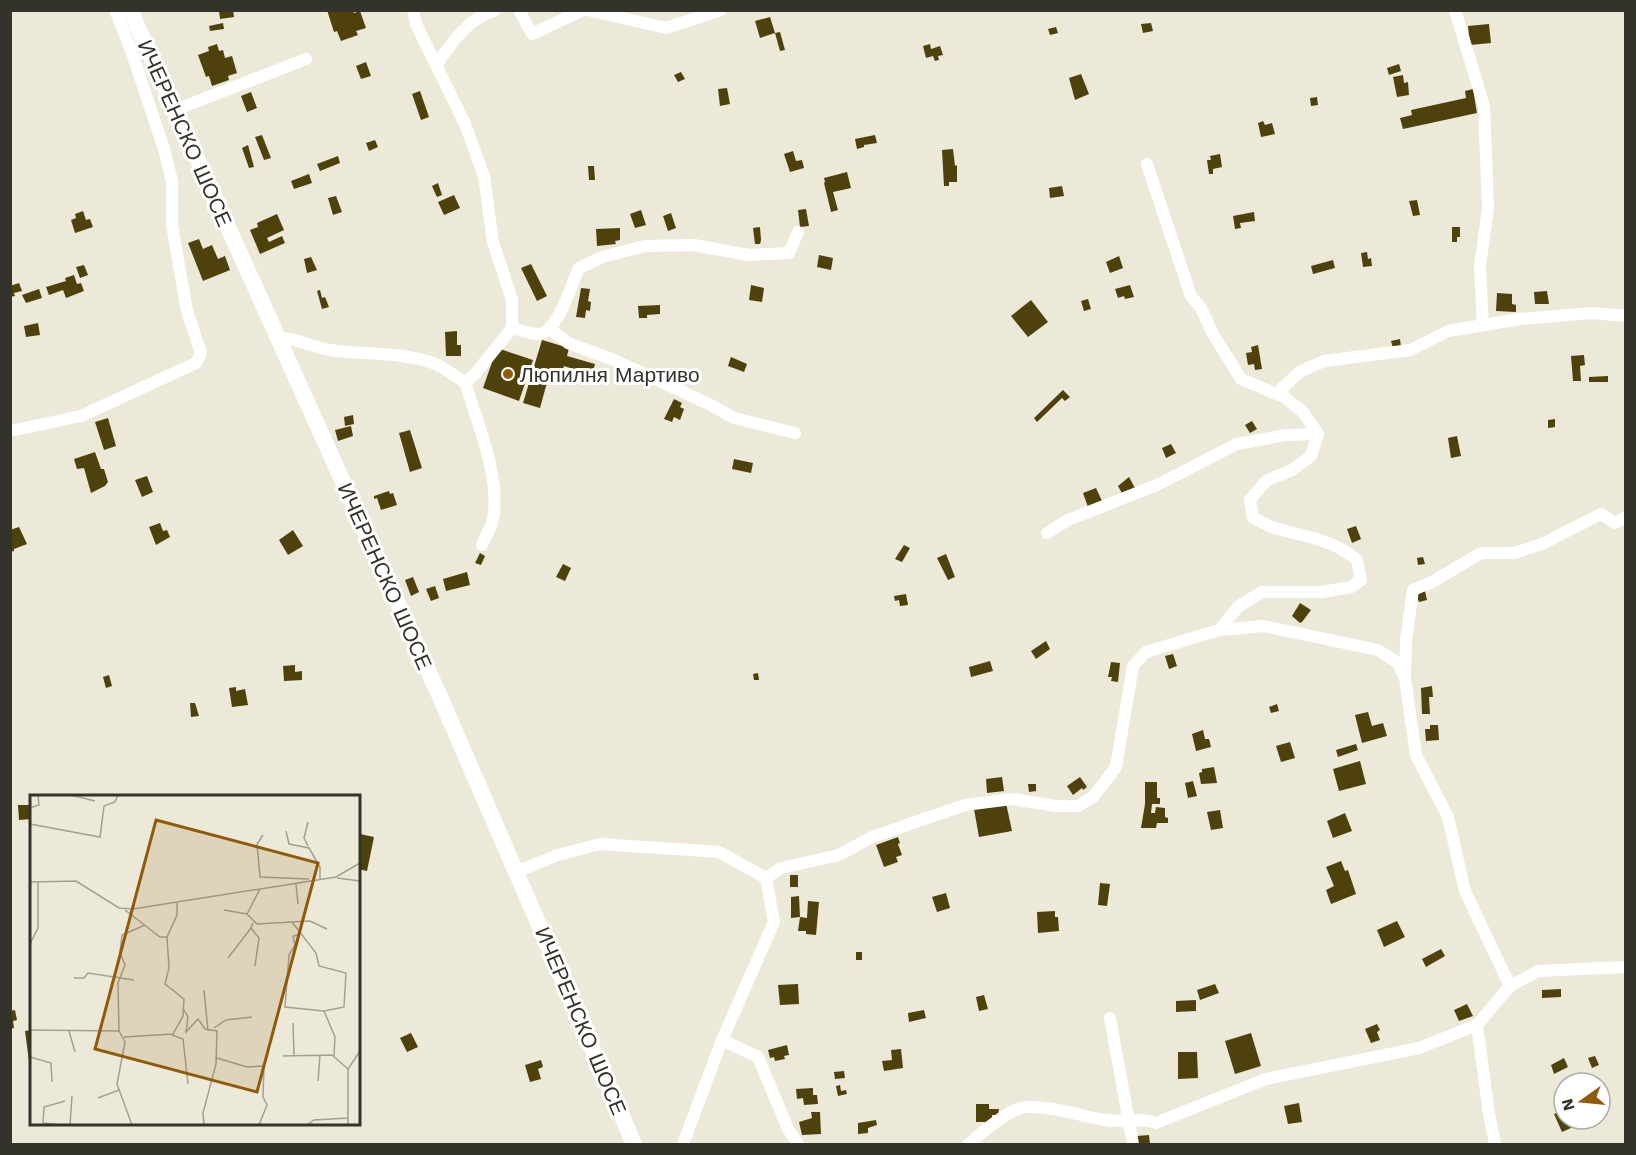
<svg xmlns="http://www.w3.org/2000/svg" width="1636" height="1155" font-family="'Work Sans',sans-serif">
	<style>
		.building { fill: #4e410b }
		.lines { fill: none; stroke-linecap: round; stroke-linejoin: round }
		.street { stroke: #fff; stroke-width: 12 }
		.secondary { stroke: #fff; stroke-width: 16 }
		.poi-dot { fill: #8f5b0b; stroke: #fff; stroke-width: 2 }
		.labels { text-anchor: middle; dominant-baseline: central; stroke-width: 6; stroke-linejoin: round; paint-order: stroke }
		.street-label { font-size: 21px; fill: #33322b; stroke: #fff }
		.poi-label { font-size: 21px; fill: #33322b; stroke: #fff; text-anchor: start }
		.inset-road { fill: none; stroke: #a3a093; stroke-width: 1.5 }
		.view { fill: #8f5b0b; fill-opacity: 0.15; stroke: #8f5b0b; stroke-width: 3 }
		.inset-edge { fill: none; stroke: #33322b; stroke-width: 3 }
	</style>
	<rect width="100%" height="100%" fill="#ede9d9"/>
	<!-- building -->
	<g class="building">
		<path d="M219 10H233L234 17 220 19Z"/>
		<path d="M327 10H353L354 13 360 11 366 28 356 31 358 35 341 41 337 31 334 32Z"/>
		<path d="M770 17 775 33 760 38 755 21Z"/>
		<path d="M223 23 224 29 210 31 209 26Z"/>
		<path d="M1151 23 1153 31 1143 33 1141 24Z"/>
		<path d="M1489 24 1491 43 1470 45 1468 26Z"/>
		<path d="M1056 27 1058 33 1050 35 1048 29Z"/>
		<path d="M780 32 785 50 780 51 775 33Z"/>
		<path d="M217 44 219 51 223 50 225 58 232 56 237 73 228 76 229 80 212 86 209 76 206 77 198 55 209 51 208 47Z"/>
		<path d="M930 44 931 49 940 46 943 55 938 56 939 60 935 61 933 56 926 58 923 46Z"/>
		<path d="M366 62 371 76 361 79 356 66Z"/>
		<path d="M1399 64 1401 71 1389 75 1387 68Z"/>
		<path d="M681 72 685 79 678 82 674 75Z"/>
		<path d="M1081 74 1089 94 1075 100 1069 78Z"/>
		<path d="M1403 75 1404 83 1408 82 1409 95 1397 97 1393 77Z"/>
		<path d="M727 88 730 104 720 106 718 89Z"/>
		<path d="M1473 89 1477 113 1403 129 1400 118 1412 115 1411 110 1466 98 1465 91Z"/>
		<path d="M420 91 429 117 421 120 412 94Z"/>
		<path d="M251 92 257 108 247 112 241 96Z"/>
		<path d="M1317 97 1318 105 1311 106 1310 98Z"/>
		<path d="M1263 121 1265 125 1272 123 1275 134 1261 137 1258 123Z"/>
		<path d="M262 135 271 158 264 160 255 137Z"/>
		<path d="M875 135 877 143 864 145V147L857 149 855 139Z"/>
		<path d="M375 140 378 147 369 151 366 143Z"/>
		<path d="M248 145 254 167 249 168 242 148Z"/>
		<path d="M953 149 955 166 957 165V182H949V186H944L942 150Z"/>
		<path d="M793 151 796 161 802 160 804 168 790 172 784 154Z"/>
		<path d="M1220 154 1222 167 1213 169V174H1209L1207 160H1211L1210 156Z"/>
		<path d="M338 156 340 163 320 171 317 164Z"/>
		<path d="M588 166H594L595 180H589Z"/>
		<path d="M847 172 851 188 833 192 838 210 831 212 824 183 825 182 824 178Z"/>
		<path d="M309 174 312 183 294 189 291 181Z"/>
		<path d="M438 183 442 195 437 197 432 186Z"/>
		<path d="M1062 186 1064 196 1050 198 1049 188Z"/>
		<path d="M454 195 460 208 444 215 438 202Z"/>
		<path d="M336 196 342 212 333 215 328 198Z"/>
		<path d="M1417 200 1420 215 1413 216 1409 201Z"/>
		<path d="M806 209 809 226 800 227 798 210Z"/>
		<path d="M641 210 646 225 635 228 630 214Z"/>
		<path d="M83 211 86 220 90 219 93 227 75 233 71 220 76 218 75 214Z"/>
		<path d="M1254 212 1255 221 1240 223 1241 228 1235 229 1233 216Z"/>
		<path d="M671 213 676 228 668 231 663 216Z"/>
		<path d="M277 214 284 230 267 238 269 242 282 236 285 243 260 254 250 230 258 227 257 223Z"/>
		<path d="M760 227 761 240 760 244H755L753 228Z"/>
		<path d="M1452 227H1460V237H1457V242H1452Z"/>
		<path d="M620 228V240L615 241 616 244 597 246 596 229Z"/>
		<path d="M199 239 203 249 212 245 218 259 225 256 230 270 203 281 188 243Z"/>
		<path d="M1367 252 1368 259 1371 258 1372 266 1363 267 1361 253Z"/>
		<path d="M819 255 833 258 831 270 817 267Z"/>
		<path d="M1119 256 1123 268 1110 273 1106 262Z"/>
		<path d="M311 257 317 270 307 273 304 259Z"/>
		<path d="M1333 260 1335 268 1313 274 1311 266Z"/>
		<path d="M531 264 547 296 537 301 521 268Z"/>
		<path d="M84 265 88 275 80 278 76 267Z"/>
		<path d="M74 275 77 284 81 283 84 291 66 298 63 290 49 295 46 287 66 281 65 278Z"/>
		<path d="M19 283 22 291 14 293 15 296 10 297V286Z"/>
		<path d="M751 285 764 288 762 302 749 300Z"/>
		<path d="M1130 285 1134 297 1125 299 1124 296 1118 298 1115 289Z"/>
		<path d="M581 288 590 289 588 301 591 302 590 311 586 310 585 318 576 317Z"/>
		<path d="M39 289 42 298 26 303 22 295Z"/>
		<path d="M320 290 322 298 325 297 329 307 322 309 317 291Z"/>
		<path d="M1547 291 1549 304H1535L1534 292Z"/>
		<path d="M1497 293 1512 294V304L1516 305V312L1496 311Z"/>
		<path d="M1088 299 1091 309 1084 311 1081 301Z"/>
		<path d="M1031 300 1048 322 1028 337 1011 316Z"/>
		<path d="M660 305V314L647 315V318H639L638 306Z"/>
		<path d="M38 323 40 335 26 337 24 326Z"/>
		<path d="M457 331V345H461V356H446L445 332Z"/>
		<path d="M1400 339 1401 347 1393 348 1391 341Z"/>
		<path d="M542 340 569 348 567 356 595 364 592 375 564 366 562 372 551 368 540 408 523 403Z"/>
		<path d="M1258 345 1262 369 1255 370 1254 364 1248 365 1246 353 1252 352 1251 347Z"/>
		<path d="M497 348 533 360 519 401 483 388Z"/>
		<path d="M1584 355 1585 365 1580 366 1581 381H1573L1571 356Z"/>
		<path d="M731 357 747 364 744 372 728 366Z"/>
		<path d="M1608 376V382H1589V377Z"/>
		<path d="M1063 390 1070 397 1065 401 1062 398 1037 422 1034 418Z"/>
		<path d="M674 399 682 403 680 407 684 409 680 420 674 417 672 422 664 419Z"/>
		<path d="M353 415 354 424 345 426 344 417Z"/>
		<path d="M108 418 116 446 104 450 95 422Z"/>
		<path d="M1555 419V427L1548 428V420Z"/>
		<path d="M1252 421 1257 429 1250 433 1245 425Z"/>
		<path d="M351 426 353 436 338 441 335 430Z"/>
		<path d="M410 430 422 468 410 472 399 433Z"/>
		<path d="M1457 436 1461 456 1451 458 1448 438Z"/>
		<path d="M1171 444 1176 453 1166 458 1162 448Z"/>
		<path d="M95 452 101 469H104L108 482 105 486 91 493 84 468 77 469 74 459Z"/>
		<path d="M734 459 753 463 751 473 732 469Z"/>
		<path d="M147 476 153 492 142 497 135 480Z"/>
		<path d="M1129 477 1135 488 1123 495 1118 486Z"/>
		<path d="M1096 488 1102 501 1088 507 1083 493Z"/>
		<path d="M389 491 390 494 393 493 397 505 381 510 377 498 374 499V496Z"/>
		<path d="M160 523 163 531 167 530 170 537 156 545 149 527Z"/>
		<path d="M1356 526 1361 539 1352 543 1347 529Z"/>
		<path d="M19 527 27 544 14 549V551L10 552V530Z"/>
		<path d="M293 530 303 546 288 555 279 540Z"/>
		<path d="M904 545 910 548 902 562 895 559Z"/>
		<path d="M480 553 485 556 481 565 475 563Z"/>
		<path d="M946 554 955 577 948 580 937 558Z"/>
		<path d="M1423 557 1425 564 1418 565 1417 558Z"/>
		<path d="M563 564 571 568 565 581 556 577Z"/>
		<path d="M467 572 470 585 446 591 443 579Z"/>
		<path d="M413 577 419 592 411 596 405 580Z"/>
		<path d="M435 586 439 598 431 601 426 589Z"/>
		<path d="M1425 591 1427 600 1419 602 1416 594Z"/>
		<path d="M906 594 908 605 900 606 899 600 895 601 894 596Z"/>
		<path d="M1300 603 1311 610 1302 622 1300 623 1292 616Z"/>
		<path d="M1046 641 1050 649 1036 659 1031 651Z"/>
		<path d="M1173 654 1177 666 1169 669 1165 656Z"/>
		<path d="M990 661 993 671 971 677 969 667Z"/>
		<path d="M1111 662 1120 663 1118 682 1111 681 1112 677H1108Z"/>
		<path d="M295 665V672L302 671V680L284 681 283 666Z"/>
		<path d="M758 673 759 680H754L753 674Z"/>
		<path d="M109 675 112 686 106 688 103 677Z"/>
		<path d="M1432 686 1433 697H1429L1430 714H1422L1421 688Z"/>
		<path d="M236 687V691L245 689 248 705 232 707 229 688Z"/>
		<path d="M190 703H195L199 716 191 717Z"/>
		<path d="M1277 704 1279 711 1271 713 1269 707Z"/>
		<path d="M1368 712 1372 726 1383 723 1387 736 1362 743 1355 715Z"/>
		<path d="M1430 725H1438L1439 740 1426 741 1425 729H1430Z"/>
		<path d="M1203 730 1205 739H1209L1211 747 1196 751 1192 734Z"/>
		<path d="M1290 742 1295 758 1281 762 1276 746Z"/>
		<path d="M1356 744 1358 750 1338 757 1336 750Z"/>
		<path d="M1360 761 1366 784 1339 791 1333 769Z"/>
		<path d="M1214 767 1217 783 1201 784 1199 773 1202 772V769Z"/>
		<path d="M1002 777 1004 791 987 793 986 779Z"/>
		<path d="M1080 777 1087 787 1083 790 1082 788 1073 795 1067 786Z"/>
		<path d="M1193 781 1197 796 1188 798 1185 783Z"/>
		<path d="M1145 782H1157V798H1160V804H1152L1151 813H1155L1156 807 1165 808V817L1168 818V823H1157L1156 828H1141L1145 804Z"/>
		<path d="M1028 784H1036V791L1029 792Z"/>
		<path d="M1006 803 1012 831 979 837 974 809Z"/>
		<path d="M18 805H32V819L19 820Z"/>
		<path d="M1220 810 1223 828 1211 830 1207 812Z"/>
		<path d="M1345 813 1352 831 1333 838 1327 821Z"/>
		<path d="M360 834 374 837 367 871 358 869Z"/>
		<path d="M898 837 900 843 898 844 902 855 896 857 898 862 884 867 876 845Z"/>
		<path d="M1341 861 1345 871 1348 870 1356 894 1331 904 1326 890 1334 886 1326 867Z"/>
		<rect x="790" y="875" width="8" height="12"/>
		<path d="M1100 883 1110 884 1107 906 1098 905Z"/>
		<path d="M946 893 950 908 937 912 932 897Z"/>
		<path d="M799 896 800 917 791 918V897Z"/>
		<path d="M808 901 819 902 816 935 806 934V931H798L800 917 807 918Z"/>
		<path d="M1055 911V917H1058L1059 931 1038 933 1037 912Z"/>
		<path d="M1397 921 1405 937 1384 947 1377 930Z"/>
		<path d="M1441 949 1445 956 1426 967 1422 959Z"/>
		<rect x="856" y="952" width="6" height="8"/>
		<path d="M798 984 799 1004 780 1005 778 985Z"/>
		<path d="M1215 984 1219 993 1200 1000 1197 990Z"/>
		<path d="M1561 989V997L1542 998V990Z"/>
		<path d="M984 995 988 1009 979 1011 976 997Z"/>
		<path d="M1196 1000V1011L1176 1012V1001Z"/>
		<path d="M1467 1004 1473 1016 1459 1021 1454 1010Z"/>
		<path d="M15 1010 17 1020 13 1021 14 1028 10 1029V1011Z"/>
		<path d="M924 1010 926 1018 909 1022 908 1013Z"/>
		<path d="M1377 1024 1380 1030 1377 1032 1380 1040 1371 1043 1365 1029Z"/>
		<path d="M32 1030V1061H29L25 1031Z"/>
		<path d="M411 1033 418 1047 407 1052 400 1038Z"/>
		<path d="M1251 1033 1261 1066 1235 1074 1225 1041Z"/>
		<path d="M787 1045 789 1055 784 1056 785 1059 775 1061 774 1057 770 1058 768 1050Z"/>
		<path d="M901 1049 903 1068 884 1071 882 1061 892 1060 891 1050Z"/>
		<path d="M1178 1052H1197L1198 1078 1178 1079Z"/>
		<path d="M1595 1056 1599 1065 1592 1068 1588 1058Z"/>
		<path d="M1564 1058 1568 1067 1554 1074 1551 1065Z"/>
		<path d="M541 1060 543 1067 538 1069 541 1079 530 1082 525 1065Z"/>
		<path d="M844 1071 845 1078 835 1079 834 1072Z"/>
		<path d="M840 1085 841 1091 846 1090 847 1094 838 1096 836 1086Z"/>
		<path d="M813 1088V1095H817L818 1104 804 1105 803 1098 797 1099 796 1089Z"/>
		<path d="M1299 1103 1302 1122 1288 1124 1284 1106Z"/>
		<path d="M976 1104H989V1109H999L998 1115H992V1122H976Z"/>
		<path d="M1564 1110V1119H1577L1580 1124 1562 1132 1554 1114Z"/>
		<path d="M811 1112H820L821 1134 802 1135 799 1122 812 1118Z"/>
		<path d="M876 1120 877 1125 868 1128V1133L858 1134V1123Z"/>
		<path d="M1149 1135 1150 1144H1138L1137 1136Z"/>
	</g>
	<g class="lines">
		<!-- street -->
		<g class="street">
			<path d="M413 10 416 24 465 124 484 176 493 242 512 300V328L474 375 465 382"/>
			<path d="M519 10 532 34 583 10"/>
			<path d="M588 10 666 28 721 10"/>
			<path d="M1455 10 1484 106 1488 208 1480 267 1483 325"/>
			<path d="M436 65C453 42 466 20 495 10"/>
			<path d="M175 110 306 59"/>
			<path d="M1147 164 1191 296 1201 308 1213 334 1241 379 1284 397"/>
			<path d="M512 328C520 330 533 335 540 334 558 330 572 284 579 268L602 257 645 246 694 245 748 255 789 253 798 232"/>
			<path d="M550 329 568 343 614 360 709 404 734 418 795 433"/>
			<path d="M278 338C296 337 313 348 331 350 364 355 401 352 433 363 444 367 454 376 465 382 477 423 501 477 493 519 491 528 485 537 482 545"/>
			<path d="M10 431 81 416 196 363 201 353 187 311 172 225V181L164 149 131 50 115 10"/>
			<path d="M1047 533 1068 520 1157 485 1237 444 1286 435 1318 434"/>
			<path d="M1219 630 1239 606 1262 592H1322L1351 587 1361 580 1357 560C1332 539 1309 538 1279 529 1270 527 1262 522 1253 518L1250 500 1266 481 1292 470 1311 456 1318 434 1303 412 1284 397 1282 388 1301 371 1324 361 1410 350 1448 331 1520 319 1592 313 1626 316"/>
			<path d="M1405 674 1406 640 1413 590 1432 582 1481 553H1514L1542 544 1601 514 1615 523 1626 517"/>
			<path d="M516 872 558 855 600 844 719 852 766 878 774 922 722 1040 683 1144"/>
			<path d="M766 878 781 868 839 855 872 837 965 805 1012 799 1056 806H1078L1093 797 1116 767 1133 666 1146 652 1219 630 1263 626 1378 650 1398 663 1405 678 1416 755 1448 817 1465 891 1510 986"/>
			<path d="M1110 1018 1133 1144"/>
			<path d="M1477 1025 1510 986 1538 971 1626 967"/>
			<path d="M722 1040 758 1057 788 1129 798 1144"/>
			<path d="M969 1144C981 1133 1010 1108 1027 1107 1053 1106 1080 1116 1105 1120 1123 1123 1139 1117 1156 1123L1266 1079 1419 1048 1477 1025 1489 1114 1495 1144"/>
		</g>
		<!-- secondary -->
		<path class="secondary" d="M130 10 441 699 634 1144"/>
	</g>
	<!-- markers -->
	<circle class="poi-dot" cx="508" cy="374" r="6"/>
	<g class="labels">
		<!-- street labels -->
		<g class="street-label">
			<text transform="translate(185 133) rotate(66)">ИЧЕРЕНСКО ШОСЕ</text>
			<text transform="translate(385 576) rotate(66)">ИЧЕРЕНСКО ШОСЕ</text>
			<text transform="translate(581 1021) rotate(67)">ИЧЕРЕНСКО ШОСЕ</text>
		</g>
		<!-- poi labels -->
		<g class="poi-label">
			<text x="520" y="374">Люпилня Мартиво</text>
		</g>
	</g>
	<!-- overview -->
	<g transform="translate(30 795)">
		<rect width="330" height="330" fill="#ede9d9"/>
		<path class="inset-road" d="M41 0 65 6M0 13 9 10 8 0M0 29 70 42 74 11 85 7 88 0M256 36 259 49 279 53 290 72V84M233 40 227 49 230 82 279 84M278 51 274 43 278 27M307 83 330 86M0 87 46 86 89 113 103 114 306 82 330 68M266 89 268 109M95 115 130 142H137L147 120V108M194 115 217 119 230 94M217 119 227 129 280 126 297 134M262 127 286 158 289 171 316 178 314 212 294 216 305 242 304 261M223 128 221 133 229 143 225 171M269 140 263 141 265 150 259 160 255 212 294 216M0 149 8 133V86M198 163 221 133M44 183H54L58 178 104 185M174 195 178 236M154 215 158 222 156 237 168 224 175 234 187 236 186 269 173 318 174 330M263 228 264 260M184 233 196 225 222 222M0 235 89 236 88 188 95 170 90 157 92 140 115 130M39 236 45 257M89 236 95 247 87 289 102 330M142 240 153 244 158 289M94 242 143 239 153 221 154 204 135 189 139 173 137 142M253 261 302 260 318 274M0 262 21 268 22 287M187 263 217 272 234 271 233 302 237 310 229 330M288 286 290 260M68 303 89 295M13 328 14 312 35 306M13 328 31 330M40 330 42 301M277 330 284 325 318 323M318 330V274L330 256"/>
		<path class="view" d="M126 25 288 68 227 297 65 254Z"/>
		<rect width="330" height="330" class="inset-edge"/>
	</g>
	<!-- border -->
	<rect width="1636" height="1155" fill="none" stroke="#33322b" stroke-width="24"/>
	<!-- north arrow -->
	<g transform="translate(1582 1101) rotate(255)"><circle r="28" fill="#ffffff" stroke="#adadaa" stroke-width="1.5"/>
	<path d="M0-4.5L10 22L0 15L-10 22Z" fill="#8f5b0b"/>
	<text y="-9" font-size="16" font-weight="bold" text-anchor="middle" fill="#33322b">N</text>
	</g>
</svg>
